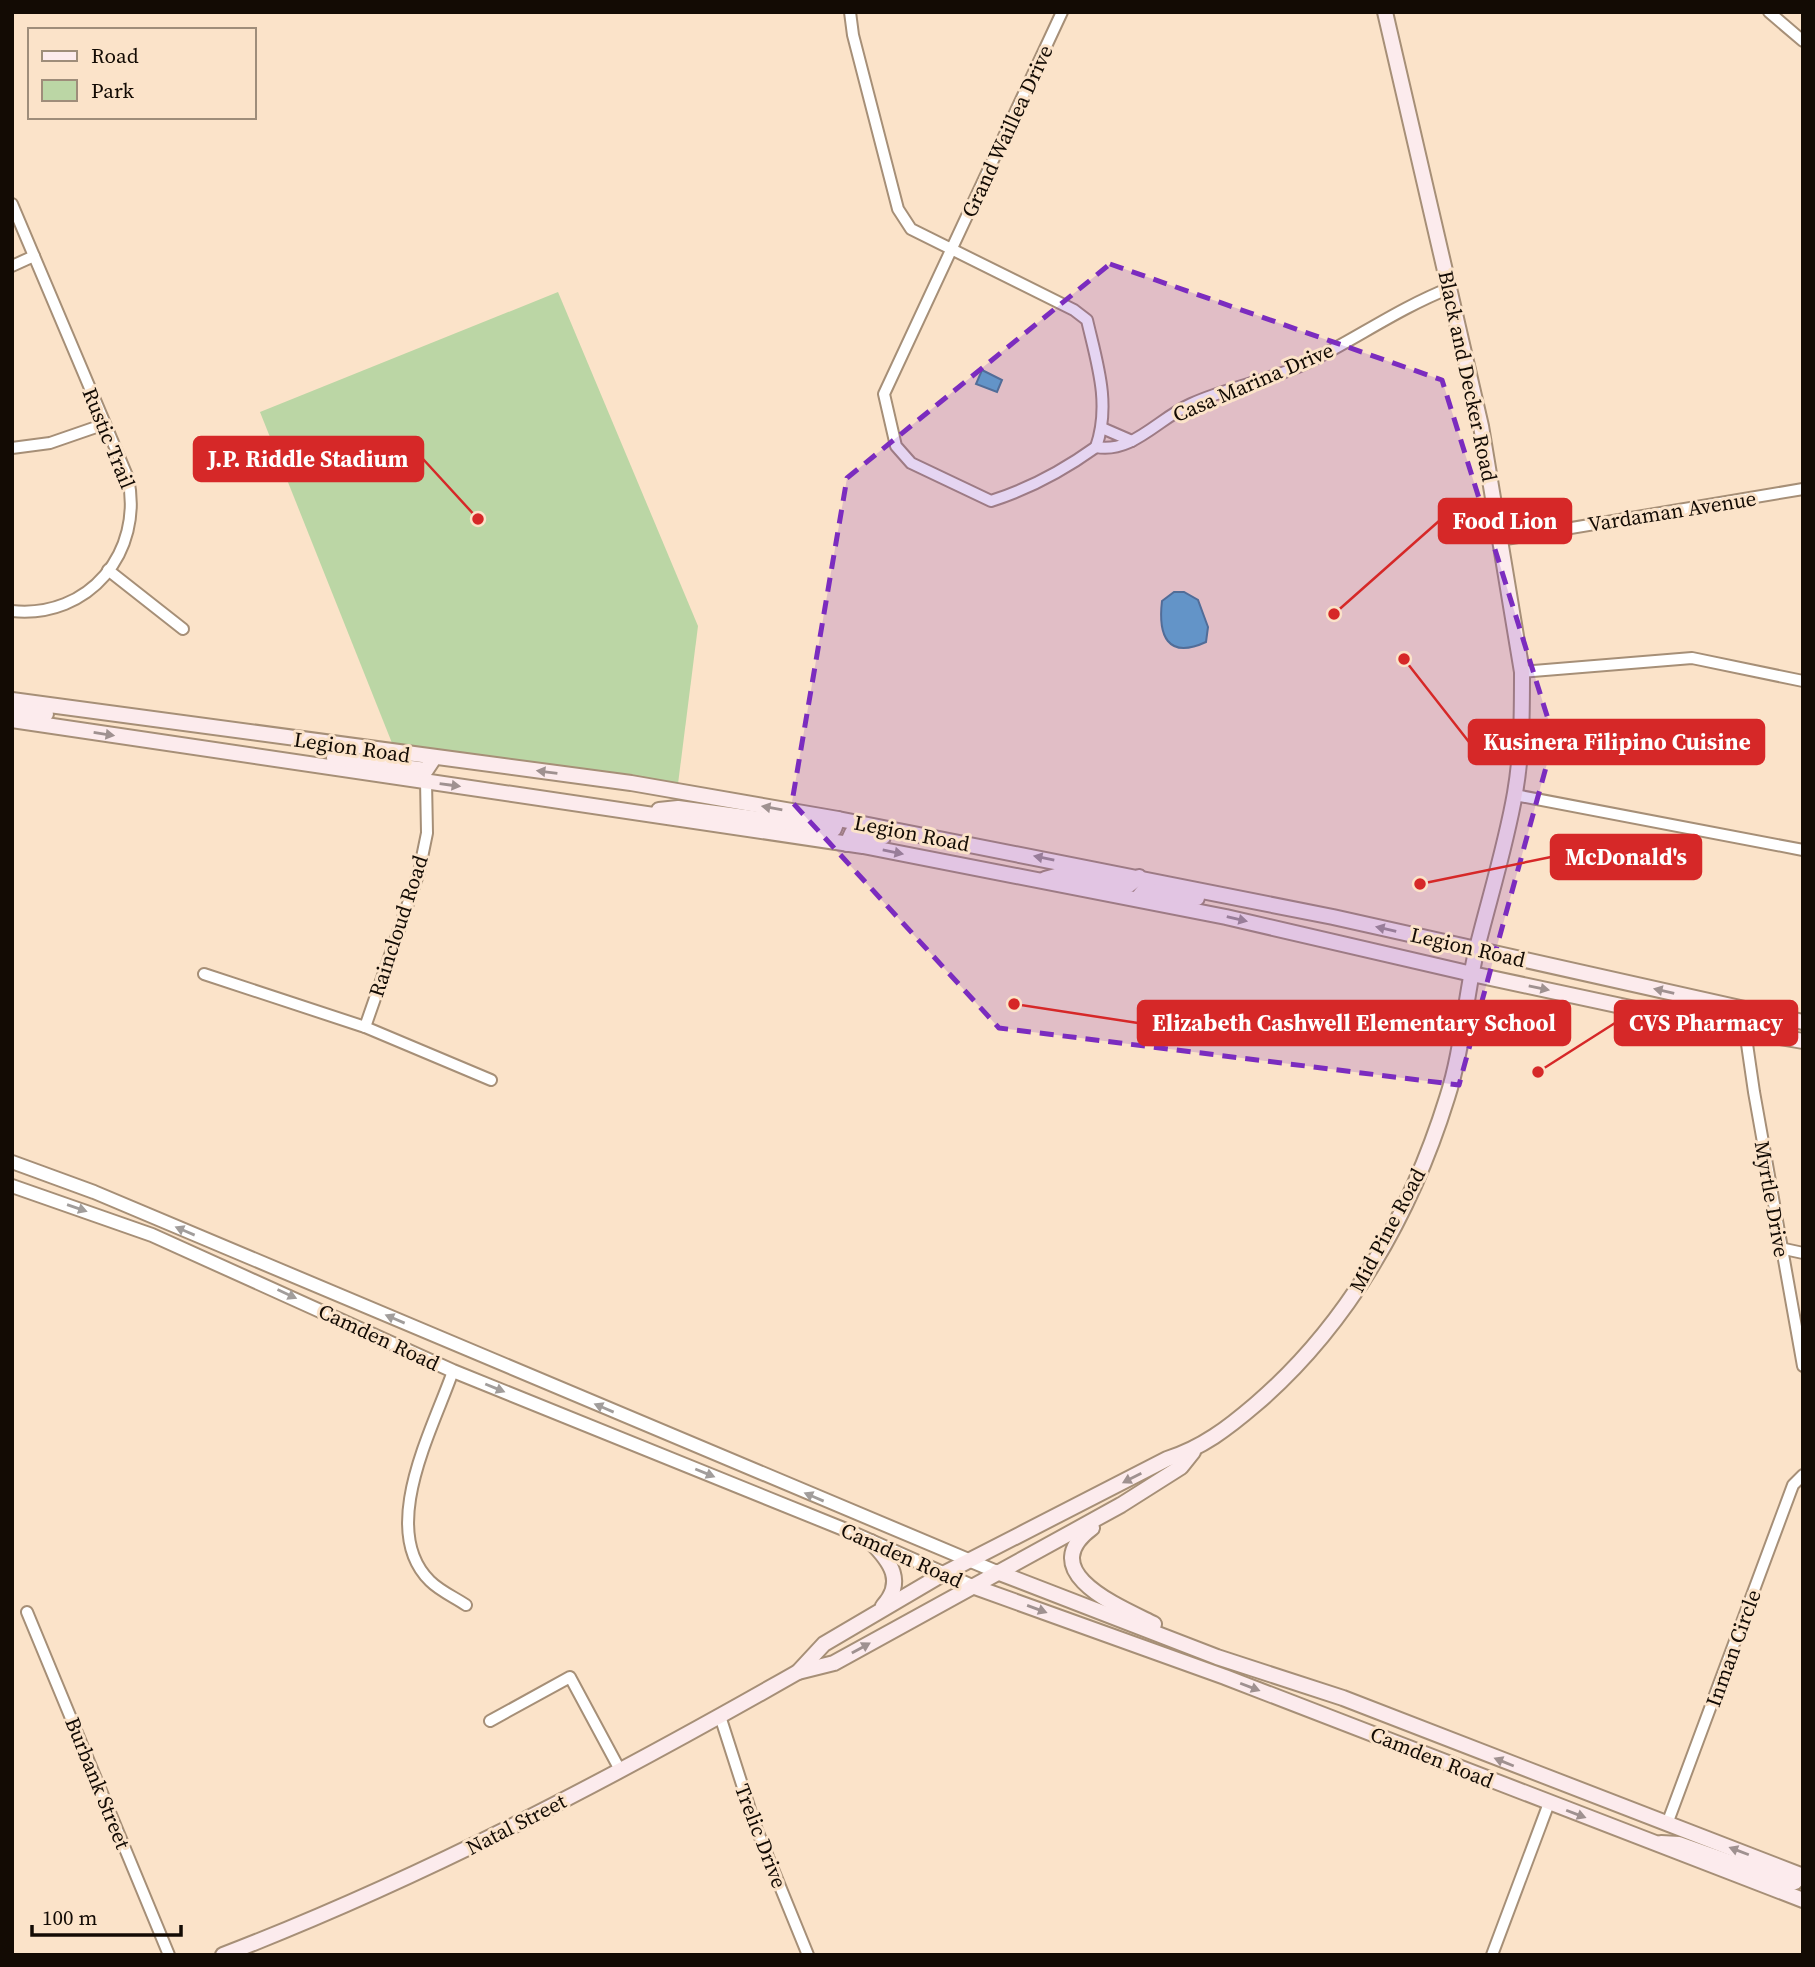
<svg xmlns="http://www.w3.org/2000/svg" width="1815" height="1967" font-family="'Source Serif 4',serif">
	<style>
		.green { fill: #bbd6a5 }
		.water { fill: #5daecb; stroke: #477d8f; stroke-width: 2 }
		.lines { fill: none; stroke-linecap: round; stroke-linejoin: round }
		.minor-casing { stroke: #a68f77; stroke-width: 14 }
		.tertiary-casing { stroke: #a68f77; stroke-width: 16 }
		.secondary-casing { stroke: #a68f77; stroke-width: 18 }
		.minor { stroke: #fff; stroke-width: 10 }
		.tertiary { stroke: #fff; stroke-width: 12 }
		.secondary { stroke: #fcebed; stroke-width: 14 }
		.oneway { fill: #9f9190 }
		.oneway2 { fill: #a19d9b }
		.marked { fill: #7b2cbf; fill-opacity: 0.2; stroke: #7b2cbf; stroke-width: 5; stroke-dasharray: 14 9; stroke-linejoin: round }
		.labels { text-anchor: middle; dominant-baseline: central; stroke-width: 6; stroke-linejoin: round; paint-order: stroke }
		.street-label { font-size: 21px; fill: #130b04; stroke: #fbe3c9 }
		.leader { fill: none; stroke: #d62828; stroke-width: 2.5 }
		.callout-dot { fill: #d62828; stroke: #fbe3c9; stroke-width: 2.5 }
		.callout { fill: #d62828; stroke: #d62828; stroke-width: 2.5 }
		.callout-label { font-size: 23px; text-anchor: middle; font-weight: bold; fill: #fff }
	</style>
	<rect width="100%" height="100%" fill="#fbe3c9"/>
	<!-- green -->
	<path class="green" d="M558 292 698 626 678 784 394 748 260 412Z"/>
	<!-- water -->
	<g class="water">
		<path d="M982 370 1002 380 997 392 976 384Z"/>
		<path d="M1174 592H1184L1198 600 1208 627 1206 642C1167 660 1158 635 1162 601Z"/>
	</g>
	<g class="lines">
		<defs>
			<g id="minor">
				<path d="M850 12 853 35 898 209 911 229 1074 310 1087 320C1097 363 1111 404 1096 447"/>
				<path d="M1062 12 884 394 896 446 911 463 991 501C1029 489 1064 470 1096 447"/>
				<path d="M1769 12 1803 41"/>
				<path d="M12 204 128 478C144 552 89 619 12 611"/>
				<path d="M12 266 34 256"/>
				<path d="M1102 428 1132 441"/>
				<path d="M1096 447C1132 454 1159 418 1191 404 1228 387 1269 381 1307 363 1356 339 1399 308 1450 288"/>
				<path d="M12 448 50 443 105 424"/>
				<path d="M1500 540 1803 489"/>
				<path d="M108 570 183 629"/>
				<path d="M1522 672 1692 658 1803 681"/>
				<path d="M1515 795 1803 850"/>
				<path d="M204 974 365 1027 491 1080"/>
				<path d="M365 1027 419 872 427 833 426 781"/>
				<path d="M1749 1032 1747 1044 1754 1092 1803 1366"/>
				<path d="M1780 1248 1803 1253"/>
				<path d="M453 1371C434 1427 377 1529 430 1581 440 1591 454 1597 466 1605"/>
				<path d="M27 1612 169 1955"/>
				<path d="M720 1716 755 1825 808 1955"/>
				<path d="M490 1721 570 1677 620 1770"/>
				<path d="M1667 1824 1793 1485 1803 1475"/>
				<path d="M1492 1955 1549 1803"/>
			</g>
			<g id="tertiary">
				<path d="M12 1162 94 1192 997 1572"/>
				<path d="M12 1186 152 1235 453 1371 846 1530 972 1586"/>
			</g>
			<g id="secondary">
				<path d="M12 700 631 783 838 819 1333 917 1803 1022"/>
				<path d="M12 710 46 714"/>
				<path d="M12 720 863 846 1226 917 1472 974 1710 1025 1803 1041"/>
				<path d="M334 758 426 770 434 758"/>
				<path d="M659 810 678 808 834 829 838 819"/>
				<path d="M847 844 852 833 883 837"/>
				<path d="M1045 879 1063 874 1129 885 1139 877"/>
				<path d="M1137 899 1144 890 1197 898"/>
				<path d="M1092 1528C1033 1572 1120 1607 1154 1624"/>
				<path d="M871 1542C891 1562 905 1582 883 1606"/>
				<path d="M997 1572 1217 1657 1343 1698 1803 1876"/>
				<path d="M972 1586 1225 1677 1803 1900"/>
				<path d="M798 1672 834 1663 1121 1505 1181 1467 1193 1452"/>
				<path d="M1661 1843 1679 1844 1789 1883 1795 1882 1799 1875"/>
				<path d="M223 1955C423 1878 612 1778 798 1672L824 1644 943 1574 1167 1459C1202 1448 1228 1428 1256 1404 1348 1325 1411 1214 1447 1098 1463 1049 1465 997 1477 948 1490 896 1506 845 1515 793 1522 753 1522 712 1522 672L1481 426 1385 12"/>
			</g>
		</defs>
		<!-- minor casing -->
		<use href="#minor" class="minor-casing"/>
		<!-- tertiary casing -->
		<use href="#tertiary" class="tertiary-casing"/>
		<!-- secondary casing -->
		<use href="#secondary" class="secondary-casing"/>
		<!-- minor -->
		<use href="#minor" class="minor"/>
		<!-- tertiary -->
		<use href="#tertiary" class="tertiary"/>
		<!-- secondary -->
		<use href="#secondary" class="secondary"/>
	</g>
	<!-- one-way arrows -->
	<defs><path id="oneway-solid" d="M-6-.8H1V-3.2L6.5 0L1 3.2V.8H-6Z" transform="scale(1.75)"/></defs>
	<g class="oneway">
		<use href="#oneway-solid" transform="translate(104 734) rotate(9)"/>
		<use href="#oneway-solid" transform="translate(547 772) rotate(-173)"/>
		<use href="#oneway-solid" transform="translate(450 785) rotate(8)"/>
		<use href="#oneway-solid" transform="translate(772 808) rotate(-170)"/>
		<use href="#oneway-solid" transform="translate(893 852) rotate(11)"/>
		<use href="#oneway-solid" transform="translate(1044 858) rotate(-169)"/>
		<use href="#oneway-solid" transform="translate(1237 919) rotate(13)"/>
		<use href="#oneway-solid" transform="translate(1386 929) rotate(-167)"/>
		<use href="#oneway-solid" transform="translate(1539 988) rotate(12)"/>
		<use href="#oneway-solid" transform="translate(1664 991) rotate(-167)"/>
		<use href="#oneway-solid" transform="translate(1132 1478) rotate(153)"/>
		<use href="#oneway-solid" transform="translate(1037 1609) rotate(20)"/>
		<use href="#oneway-solid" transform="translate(861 1648) rotate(-29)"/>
		<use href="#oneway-solid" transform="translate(1250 1687) rotate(21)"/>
		<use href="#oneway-solid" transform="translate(1504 1762) rotate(-158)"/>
		<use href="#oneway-solid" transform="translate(1576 1814) rotate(21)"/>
		<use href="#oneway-solid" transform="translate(1739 1851) rotate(-159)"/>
	</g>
	<g class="oneway2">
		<use href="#oneway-solid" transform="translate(77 1208) rotate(19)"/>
		<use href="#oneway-solid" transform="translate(185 1231) rotate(-157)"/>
		<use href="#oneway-solid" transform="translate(287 1294) rotate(25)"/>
		<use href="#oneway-solid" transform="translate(395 1319) rotate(-157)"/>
		<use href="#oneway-solid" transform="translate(495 1388) rotate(22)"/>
		<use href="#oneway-solid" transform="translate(604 1408) rotate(-157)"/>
		<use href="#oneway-solid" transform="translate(705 1473) rotate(22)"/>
		<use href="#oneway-solid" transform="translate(814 1497) rotate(-157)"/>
	</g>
	<!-- marked area -->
	<path class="marked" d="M1110 264 1442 380 1554 738 1459 1085 999 1028 792 802 847 478Z"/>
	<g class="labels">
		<!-- street labels -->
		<g class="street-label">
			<text transform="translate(1007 131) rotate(-65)">Grand Waillea Drive</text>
			<text transform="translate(1468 376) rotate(78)">Black and Decker Road</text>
			<text transform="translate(1253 382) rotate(-23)">Casa Marina Drive</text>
			<text transform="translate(109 438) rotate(68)">Rustic Trail</text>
			<text transform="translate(1672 511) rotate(-9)">Vardaman Avenue</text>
			<text transform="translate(352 747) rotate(8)">Legion Road</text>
			<text transform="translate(912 833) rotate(11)">Legion Road</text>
			<text transform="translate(398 926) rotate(-72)">Raincloud Road</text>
			<text transform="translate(1468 947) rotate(13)">Legion Road</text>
			<text transform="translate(1772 1199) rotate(80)">Myrtle Drive</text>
			<text transform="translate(1387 1230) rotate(-62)">Mid Pine Road</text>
			<text transform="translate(379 1337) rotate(25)">Camden Road</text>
			<text transform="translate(902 1555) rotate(24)">Camden Road</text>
			<text transform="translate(1733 1648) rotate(-70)">Inman Circle</text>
			<text transform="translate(1432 1757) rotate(22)">Camden Road</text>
			<text transform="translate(98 1783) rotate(68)">Burbank Street</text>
			<text transform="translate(516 1824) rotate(-27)">Natal Street</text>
			<text transform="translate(761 1836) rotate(69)">Trelic Drive</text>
		</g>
	</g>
	<!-- callouts -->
	<path class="leader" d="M478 519L423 459M1334 614L1439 521M1404 659L1469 742M1420 884L1551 857M1014 1004L1138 1023M1538 1072L1615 1023"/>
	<g class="callout-dot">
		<circle cx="478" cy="519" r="7"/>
		<circle cx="1334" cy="614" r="7"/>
		<circle cx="1404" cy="659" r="7"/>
		<circle cx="1420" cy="884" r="7"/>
		<circle cx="1014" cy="1004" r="7"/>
		<circle cx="1538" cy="1072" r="7"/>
	</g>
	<g class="callout">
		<rect x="194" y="437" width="229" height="44" rx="7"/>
		<rect x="1439" y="499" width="132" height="44" rx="7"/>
		<rect x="1469" y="720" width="295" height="44" rx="7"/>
		<rect x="1551" y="835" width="150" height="44" rx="7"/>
		<rect x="1138" y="1001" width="432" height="44" rx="7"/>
		<rect x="1615" y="1001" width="182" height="44" rx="7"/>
	</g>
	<g class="callout-label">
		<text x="308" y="467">J.P. Riddle Stadium</text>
		<text x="1505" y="529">Food Lion</text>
		<text x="1617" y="750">Kusinera Filipino Cuisine</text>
		<text x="1626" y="865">McDonald's</text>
		<text x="1354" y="1031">Elizabeth Cashwell Elementary School</text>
		<text x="1706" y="1031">CVS Pharmacy</text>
	</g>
	<!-- border -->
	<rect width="1815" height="1967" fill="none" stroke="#130b04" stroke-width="28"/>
	<!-- legend -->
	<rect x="28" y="28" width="228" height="91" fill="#fbe3c9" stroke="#9e8d7a" stroke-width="2"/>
	<rect x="42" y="51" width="35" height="10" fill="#fcebed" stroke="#9e8d7a" stroke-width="2"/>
	<text x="91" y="63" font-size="21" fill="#130b04">Road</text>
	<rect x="42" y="80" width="35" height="21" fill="#bbd6a5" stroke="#9e8d7a" stroke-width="2"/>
	<text x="91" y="98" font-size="21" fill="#130b04">Park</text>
	<!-- scale -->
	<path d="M32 1925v10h149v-10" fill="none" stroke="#130b04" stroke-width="3.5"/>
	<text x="42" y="1925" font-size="21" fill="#130b04" stroke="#fbe3c9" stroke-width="5" paint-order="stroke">100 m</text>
</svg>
